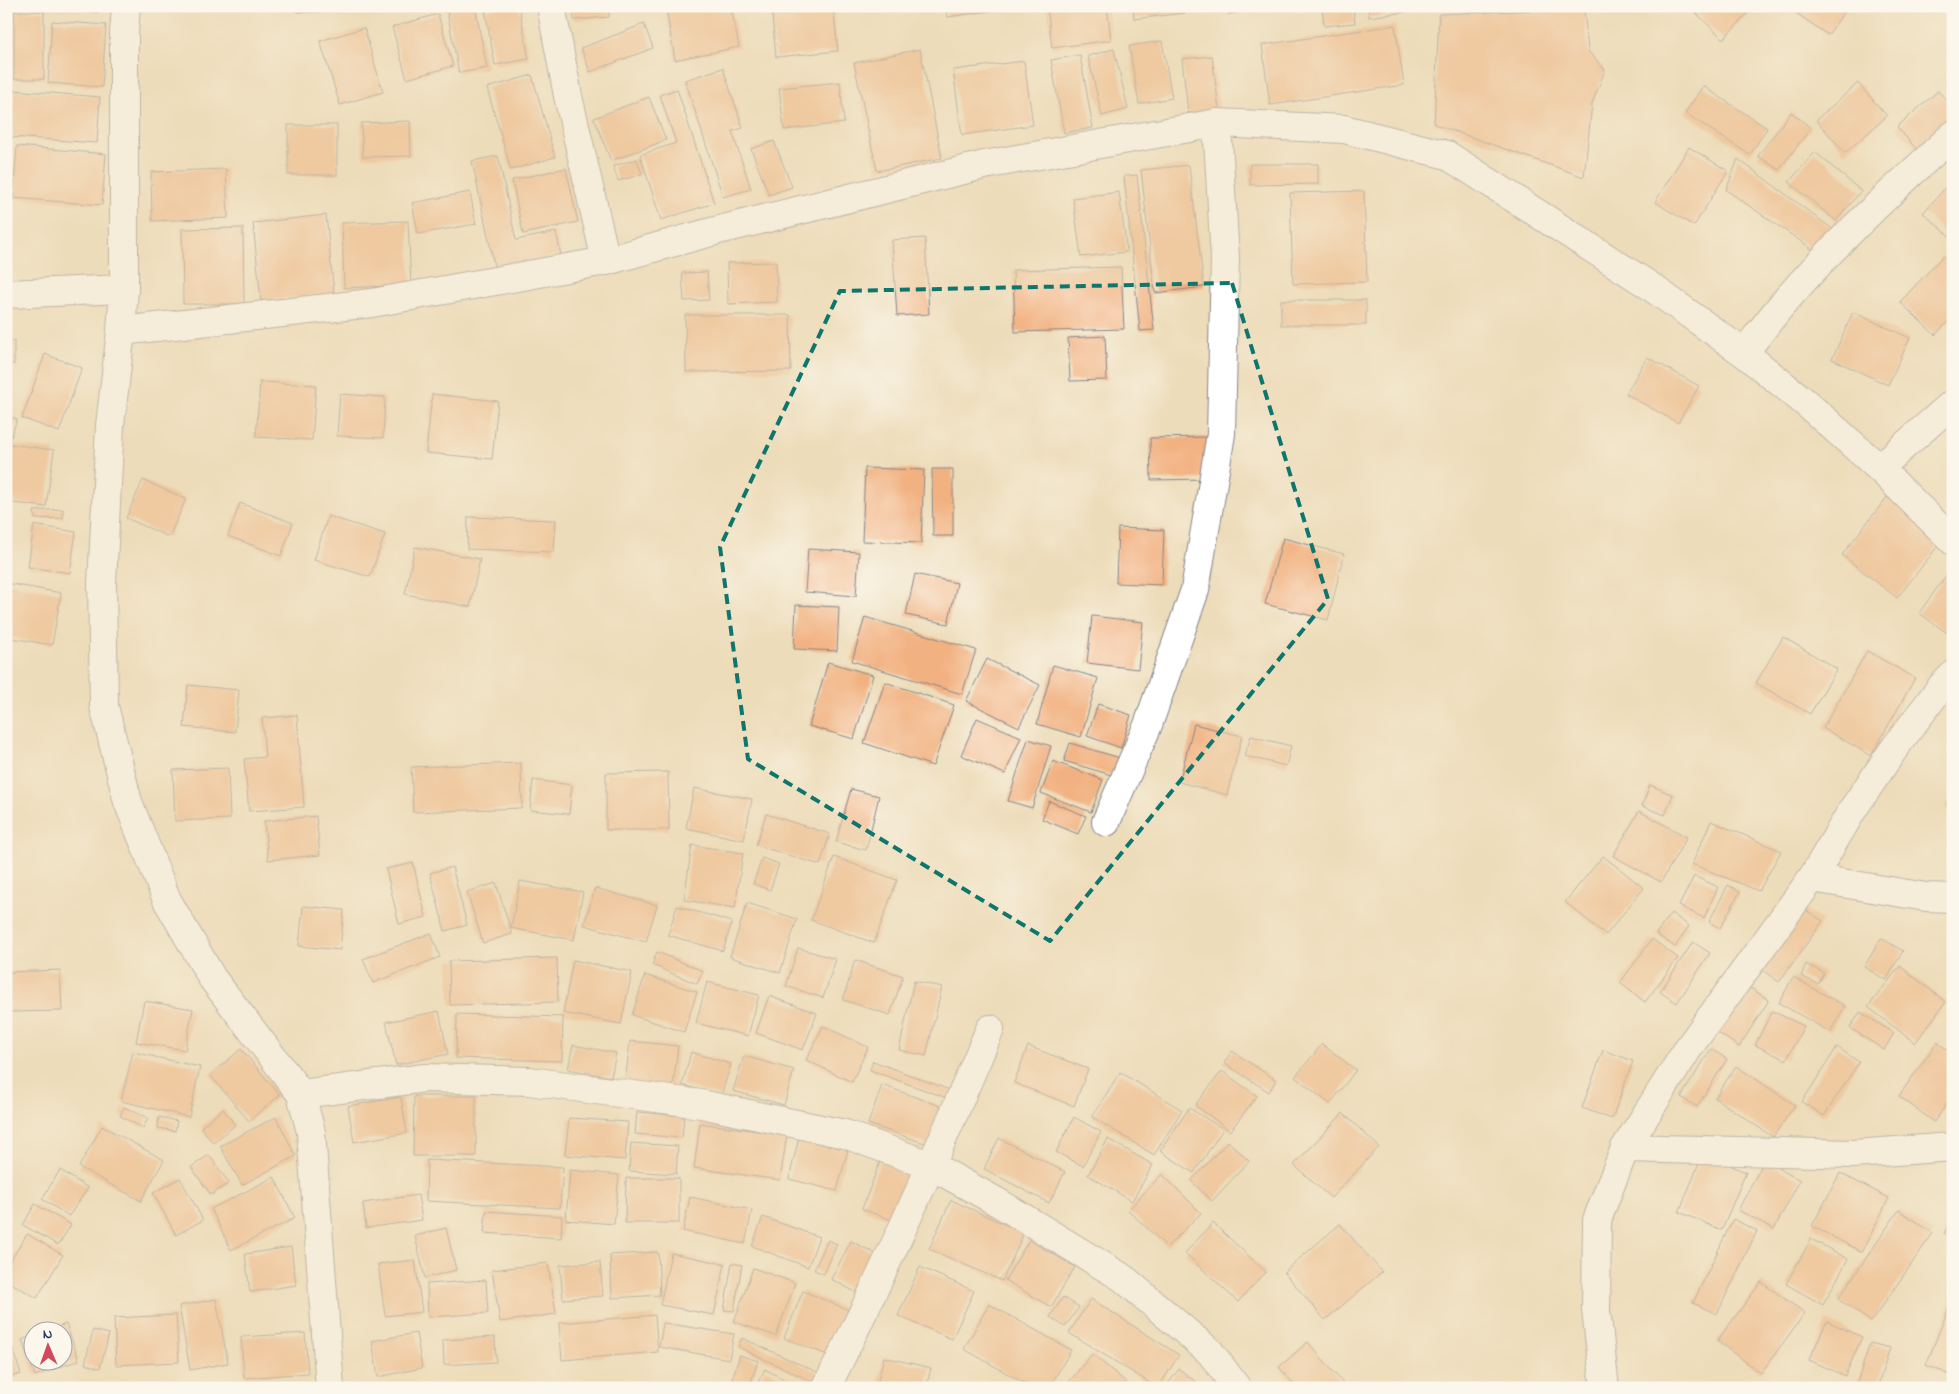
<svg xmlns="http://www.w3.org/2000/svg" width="1959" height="1394" font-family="'Indie Flower',sans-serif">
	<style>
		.building { fill: #f2b180 }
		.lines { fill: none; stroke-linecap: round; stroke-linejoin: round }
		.minor-casing { stroke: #84868c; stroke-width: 30 }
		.minor { stroke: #fff; stroke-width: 28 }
		.marked { fill: none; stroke: #0f766e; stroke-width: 4; stroke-dasharray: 10 6; stroke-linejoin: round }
	</style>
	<rect width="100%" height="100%" fill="#fbf7ec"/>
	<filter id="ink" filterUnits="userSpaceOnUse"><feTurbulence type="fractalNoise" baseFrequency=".02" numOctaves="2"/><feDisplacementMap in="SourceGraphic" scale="10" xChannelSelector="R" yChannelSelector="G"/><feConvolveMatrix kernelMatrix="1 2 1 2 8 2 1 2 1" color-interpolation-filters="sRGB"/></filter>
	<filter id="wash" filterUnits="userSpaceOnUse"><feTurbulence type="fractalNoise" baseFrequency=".0096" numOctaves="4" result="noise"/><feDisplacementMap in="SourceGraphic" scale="20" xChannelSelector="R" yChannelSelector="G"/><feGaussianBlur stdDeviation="1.12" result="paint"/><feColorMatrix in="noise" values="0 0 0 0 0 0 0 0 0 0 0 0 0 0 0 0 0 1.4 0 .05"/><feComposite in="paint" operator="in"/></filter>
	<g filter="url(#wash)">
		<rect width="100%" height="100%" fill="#eddcb9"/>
		<g id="blocks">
			<!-- building -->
			<g class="building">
				<path d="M43 6H99V12L43 8Z"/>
				<rect x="297" y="6" width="29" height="6"/>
				<path d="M446 6H475L487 68 459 73Z"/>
				<path d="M503 6H519L529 59 495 65 485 10Z"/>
				<path d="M573 6H608L609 17 574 20Z"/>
				<path d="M682 6H731L739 47 675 60 666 9Z"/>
				<path d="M771 6H833L838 51 776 57Z"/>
				<path d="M946 6H1011L1012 8 947 17Z"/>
				<path d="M1047 6H1107L1111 40 1052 48Z"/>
				<path d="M1133 6H1184L1185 13 1134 19Z"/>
				<path d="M1227 6H1276V7L1228 14Z"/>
				<path d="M1322 6H1353L1355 23 1324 26Z"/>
				<path d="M1368 6H1404L1405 12 1369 17Z"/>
				<path d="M1689 6H1755L1723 39Z"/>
				<path d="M1786 6H1848L1828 35Z"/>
				<path d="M1584 8 1588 51 1605 70 1592 104 1584 177 1434 124 1439 14Z"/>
				<rect x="14" y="11" width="30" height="68"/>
				<path d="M438 14 453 66 407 79 392 27Z"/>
				<path d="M52 21 106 25 102 87 48 83Z"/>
				<path d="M644 24 653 48 590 72 581 48Z"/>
				<path d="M1395 25 1404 85 1270 105 1262 45Z"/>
				<path d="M364 28 383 92 340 105 320 41Z"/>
				<path d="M1162 41 1172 98 1139 104 1129 46Z"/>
				<path d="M920 49 942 158 877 171 854 63Z"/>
				<path d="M1114 49 1128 109 1102 116 1088 56Z"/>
				<path d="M1080 55 1093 128 1064 133 1051 60Z"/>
				<path d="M1212 56 1219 109 1188 113 1182 59Z"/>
				<path d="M1024 61 1033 125 962 135 953 70Z"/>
				<path d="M723 68 743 128 732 131 751 189 723 197 685 80Z"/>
				<path d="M532 75 555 157 511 170 487 88Z"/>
				<path d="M840 82 844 123 784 130 779 88Z"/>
				<path d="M1858 83 1887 116 1845 153 1816 120Z"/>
				<path d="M1703 86 1767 128 1750 155 1685 113Z"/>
				<path d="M677 89 714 203 661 220 640 155 676 143 660 95Z"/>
				<path d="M13 90 100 97 97 143 10 137Z"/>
				<path d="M1938 91 1953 107V122L1919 152 1897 127Z"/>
				<path d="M649 97 666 140 611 161 594 118Z"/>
				<path d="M1791 112 1811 128 1779 170 1758 156Z"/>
				<path d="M410 121 411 156 363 157 361 123Z"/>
				<rect x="288" y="125" width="49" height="50"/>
				<path d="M774 141 792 187 769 195 751 149Z"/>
				<path d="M17 146 106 154 102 205 13 198Z"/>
				<path d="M1689 147 1728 171 1694 226 1655 202Z"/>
				<path d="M1815 152 1861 191 1836 221 1789 182Z"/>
				<path d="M498 156 516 240 556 232 561 255 495 269 472 161Z"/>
				<path d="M637 159 642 174 618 181 613 166Z"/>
				<path d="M1738 159 1835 231 1818 253 1726 190Z"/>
				<path d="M1250 164H1318V184L1250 185Z"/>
				<path d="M1189 165 1204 287 1155 293 1141 170Z"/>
				<path d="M566 168 578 222 523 234 512 180Z"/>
				<path d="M226 169 228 218 152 221 151 172Z"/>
				<path d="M1137 175 1154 330 1140 331 1124 176Z"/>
				<path d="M1953 179V239L1923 213Z"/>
				<path d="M1364 191 1367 282 1293 284 1290 193Z"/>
				<path d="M470 192 476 224 418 234 412 203Z"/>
				<path d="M1119 192 1127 252 1081 257 1073 198Z"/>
				<path d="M326 215 334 293 261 301 253 223Z"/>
				<path d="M408 221 411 285 344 288 342 223Z"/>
				<path d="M243 228 244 304H183L182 229Z"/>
				<path d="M925 238 929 314 897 316 892 240Z"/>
				<path d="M1943 256 1953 265V317L1935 335 1900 302Z"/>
				<path d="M776 262 777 302 728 304 727 263Z"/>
				<path d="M1121 267 1124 329 1015 332 1013 270Z"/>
				<path d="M707 272 709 300 684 301 682 273Z"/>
				<rect x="1281" y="300" width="85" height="25"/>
				<path d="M1853 312 1910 338 1888 385 1832 359Z"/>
				<path d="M685 315H790L791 371 686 372Z"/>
				<path d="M1105 336 1107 380 1070 381 1068 338Z"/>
				<rect x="6" y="341" width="8" height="23"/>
				<path d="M45 354 82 368 59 432 22 418Z"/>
				<path d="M1647 357 1699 386 1678 423 1626 394Z"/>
				<path d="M260 382 316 385 312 440 256 437Z"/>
				<path d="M340 394 385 397 383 438 337 436Z"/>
				<path d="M432 394 498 401 492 459 426 453Z"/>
				<path d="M6 415 17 419 10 440 6 439Z"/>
				<path d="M1208 437 1209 479 1151 480 1150 438Z"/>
				<path d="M9 444 54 450 46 507 6 502V468Z"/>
				<path d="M865 468 924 470 921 543 862 541Z"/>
				<path d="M932 469H953V536H933Z"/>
				<path d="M143 480 186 499 169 537 126 518Z"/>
				<path d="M1887 497 1942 541 1897 598 1842 555Z"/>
				<path d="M240 503 293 523 281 556 228 536Z"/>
				<path d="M63 509V518L35 519 34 511Z"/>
				<path d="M328 516 385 534 370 577 314 560Z"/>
				<path d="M468 517 556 520 554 552 467 549Z"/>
				<path d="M34 525 76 532 70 573 28 567Z"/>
				<path d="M1118 528 1164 530 1162 585 1116 583Z"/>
				<path d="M1283 538 1344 554 1328 620 1265 604Z"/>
				<path d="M415 547 480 559 470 607 405 594Z"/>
				<path d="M808 549 859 552 856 596 805 592Z"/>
				<path d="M1953 566V637L1919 613Z"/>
				<path d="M915 574 957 583 948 624 906 615Z"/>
				<path d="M6 583 61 593 52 645 6 637Z"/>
				<path d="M796 605 839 607 837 651 794 649Z"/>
				<path d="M1092 616 1143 622 1138 669 1087 663Z"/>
				<path d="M865 617 976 650 962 694 852 661Z"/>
				<path d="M1783 637 1837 669 1810 714 1756 683Z"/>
				<path d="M1867 651 1915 678 1871 756 1823 728Z"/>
				<path d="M987 659 1040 685 1019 727 966 701Z"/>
				<path d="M828 662 873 675 854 739 809 726Z"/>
				<path d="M1053 665 1098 678 1081 737 1037 724Z"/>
				<path d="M885 682 954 705 933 766 864 743Z"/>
				<path d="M188 685 239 690 235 732 184 727Z"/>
				<path d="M1098 704 1131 715 1121 748 1087 736Z"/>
				<path d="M297 715 304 807 249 811 244 759 265 757 262 718Z"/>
				<path d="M977 718 1021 737 1005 774 961 755Z"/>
				<path d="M1194 724 1242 736 1227 795 1179 782Z"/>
				<path d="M1251 736 1291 746 1286 766 1245 756Z"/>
				<path d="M1028 739 1051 746 1032 808 1008 801Z"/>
				<path d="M1070 743 1120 758 1115 776 1064 761Z"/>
				<path d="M1053 761 1103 780 1091 812 1041 793Z"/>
				<path d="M521 763 522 808 413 812 411 767Z"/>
				<path d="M228 768 230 819 175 821 173 770Z"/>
				<path d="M668 772 669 830H606V773Z"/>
				<path d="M533 780 572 785 569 814 530 810Z"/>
				<path d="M1650 785 1673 795 1665 815 1642 806Z"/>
				<path d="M694 788 752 799 744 840 686 828Z"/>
				<path d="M851 789 879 796 866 850 836 842Z"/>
				<path d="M1953 796V811L1946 806Z"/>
				<path d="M1049 801 1086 816 1078 834 1042 819Z"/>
				<path d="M1639 811 1687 837 1661 882 1613 856Z"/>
				<path d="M766 814 830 834 820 865 756 845Z"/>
				<path d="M316 816 320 855 268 860 264 821Z"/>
				<path d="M1711 821 1781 851 1759 891 1692 864Z"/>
				<path d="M692 845 743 853 735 908 684 900Z"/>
				<path d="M1603 856 1644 888 1606 935 1565 902Z"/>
				<path d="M834 857 897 880 874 943 811 920Z"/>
				<path d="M762 858 779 864 770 890 753 884Z"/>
				<path d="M413 863 426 917 399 924 386 869Z"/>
				<path d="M452 867 467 925 445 931 430 873Z"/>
				<path d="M1694 876 1718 887 1704 918 1679 906Z"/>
				<path d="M520 881 583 892 574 940 511 928Z"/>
				<path d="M496 883 512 934 483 943 467 892Z"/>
				<path d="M1728 885 1740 892 1720 928 1709 922Z"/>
				<path d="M595 888 657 905 646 942 584 925Z"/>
				<path d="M747 903 797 919 780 973 730 957Z"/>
				<path d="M303 906 344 910 340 950 299 946Z"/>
				<path d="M677 906 732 922 723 951 668 935Z"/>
				<path d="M1804 909 1823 921 1779 982 1761 969Z"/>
				<path d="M1671 913 1689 926 1675 947 1656 934Z"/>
				<path d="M431 933 440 957 373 983 363 959Z"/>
				<path d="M1881 938 1903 951 1886 980 1864 967Z"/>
				<path d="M1652 939 1678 958 1645 1002 1620 983Z"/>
				<path d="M1693 942 1710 953 1677 1003 1660 992Z"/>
				<path d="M798 948 836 959 823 998 786 986Z"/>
				<path d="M657 952 703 971 697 984 652 965Z"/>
				<path d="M557 958 558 1002 450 1005 449 961Z"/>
				<path d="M573 960 632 972 621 1024 563 1013Z"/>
				<path d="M855 960 903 976 890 1015 843 1000Z"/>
				<path d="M1806 964 1824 973 1818 984 1801 976Z"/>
				<path d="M1900 966 1946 1002 1915 1043 1868 1007Z"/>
				<path d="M60 970 62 1011 10 1012 8 972Z"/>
				<path d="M645 975 697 992 684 1032 632 1015Z"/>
				<path d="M1793 977 1845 1006 1830 1032 1779 1003Z"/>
				<path d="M914 981 942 987 926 1056 899 1050Z"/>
				<path d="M707 982 759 995 748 1036 696 1023Z"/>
				<path d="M1744 984 1769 1000 1739 1047 1714 1030Z"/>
				<path d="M769 996 817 1013 803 1050 756 1033Z"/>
				<path d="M144 1001 193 1009 185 1050 136 1042Z"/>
				<path d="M439 1011 448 1054 396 1065 386 1022Z"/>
				<path d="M1772 1011 1804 1026 1786 1060 1755 1045Z"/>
				<path d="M1860 1012 1894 1033 1884 1050 1850 1028Z"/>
				<path d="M457 1014 563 1017 562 1061 456 1058Z"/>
				<path d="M823 1026 868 1047 852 1082 806 1060Z"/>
				<path d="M630 1041 678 1046 673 1088 625 1082Z"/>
				<path d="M1937 1042 1953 1054V1095L1934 1122 1899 1096Z"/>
				<path d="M1322 1044 1356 1070 1330 1104 1295 1077Z"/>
				<path d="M573 1045 616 1053 611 1077 568 1069Z"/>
				<path d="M1028 1046 1088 1069 1074 1106 1014 1083Z"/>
				<path d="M1837 1047 1859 1062 1824 1116 1802 1102Z"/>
				<path d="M241 1049 280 1095 249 1121 210 1075Z"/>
				<path d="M1711 1049 1727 1059 1697 1107 1681 1097Z"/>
				<path d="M1603 1050 1633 1061 1612 1119 1582 1108Z"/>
				<path d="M1232 1051 1276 1080 1269 1092 1224 1063Z"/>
				<path d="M133 1052 200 1067 189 1117 121 1101Z"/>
				<path d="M691 1052 731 1064 721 1096 682 1085Z"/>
				<path d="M744 1056 794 1070 784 1105 733 1091Z"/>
				<path d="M873 1061 955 1092 952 1100 870 1070Z"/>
				<path d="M1736 1066 1795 1105 1773 1137 1715 1098Z"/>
				<path d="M1222 1071 1257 1096 1230 1131 1195 1105Z"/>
				<path d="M1120 1072 1182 1110 1154 1155 1092 1117Z"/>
				<path d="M882 1085 949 1109 936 1147 868 1124Z"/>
				<path d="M414 1096H476V1156H413Z"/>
				<path d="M401 1097 407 1133 354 1142 348 1106Z"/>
				<path d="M124 1107 148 1118 143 1128 120 1116Z"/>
				<path d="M1189 1108 1223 1129 1194 1173 1160 1151Z"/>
				<path d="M223 1109 235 1125 213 1143 201 1127Z"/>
				<path d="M637 1112 684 1116 682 1138 635 1134Z"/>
				<path d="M1343 1113 1379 1147 1331 1198 1294 1165Z"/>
				<path d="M159 1117 177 1121 175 1131 158 1128Z"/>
				<path d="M276 1117 296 1156 242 1185 220 1146Z"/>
				<path d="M1074 1117 1101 1132 1083 1166 1056 1152Z"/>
				<path d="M569 1118 628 1122 625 1160 565 1155Z"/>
				<path d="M700 1123 787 1135 780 1180 694 1168Z"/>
				<path d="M102 1126 164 1160 141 1201 79 1167Z"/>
				<path d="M799 1137 848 1149 837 1191 789 1179Z"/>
				<path d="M999 1138 1065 1172 1049 1203 984 1169Z"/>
				<path d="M1108 1139 1153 1165 1132 1201 1088 1175Z"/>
				<path d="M1228 1141 1249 1161 1212 1201 1191 1181Z"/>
				<path d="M631 1143 678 1146 676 1174 629 1171Z"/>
				<path d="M1703 1154 1746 1172 1722 1230 1679 1212Z"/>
				<path d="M209 1155 229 1183 211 1195 191 1167Z"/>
				<path d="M881 1159 918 1172 900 1223 862 1209Z"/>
				<path d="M427 1160 563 1167 560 1208 426 1201Z"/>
				<path d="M1764 1161 1800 1180 1774 1229 1738 1210Z"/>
				<path d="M60 1170 88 1188 69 1216 42 1199Z"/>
				<path d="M570 1170 619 1175 614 1224 566 1220Z"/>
				<path d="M1840 1173 1889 1198 1862 1252 1812 1226Z"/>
				<path d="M1162 1174 1201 1213 1167 1247 1128 1210Z"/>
				<path d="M274 1177 295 1218 231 1250 211 1209Z"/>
				<path d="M180 1178 203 1220 176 1235 153 1193Z"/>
				<path d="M626 1178H679V1223H625Z"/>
				<path d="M418 1195 422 1220 366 1228 363 1203Z"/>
				<path d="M690 1197 752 1210 745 1244 683 1231Z"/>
				<path d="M951 1200 1024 1233 1002 1281 929 1249Z"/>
				<path d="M35 1204 71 1225 58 1245 23 1225Z"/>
				<path d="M1899 1210 1933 1233 1871 1322 1838 1299Z"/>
				<path d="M486 1211 562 1216 561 1238 484 1233Z"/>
				<path d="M763 1217 819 1237 808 1267 752 1246Z"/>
				<path d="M1953 1217V1238L1944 1233Z"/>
				<path d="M1733 1219 1757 1231 1717 1314 1693 1303Z"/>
				<path d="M1213 1223 1266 1272 1238 1302 1185 1253Z"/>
				<path d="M1340 1224 1382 1272 1325 1320 1284 1272Z"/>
				<path d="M446 1228 456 1270 425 1278 415 1236Z"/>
				<path d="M27 1234 63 1255 37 1298 6 1280V1268Z"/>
				<path d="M1811 1239 1848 1259 1823 1305 1786 1284Z"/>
				<path d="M828 1240 837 1244 824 1274 814 1270Z"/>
				<path d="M1029 1240 1075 1267 1051 1307 1005 1280Z"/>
				<path d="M851 1241 884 1258 863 1296 831 1279Z"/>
				<path d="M291 1247 296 1285 250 1292 245 1254Z"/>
				<path d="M658 1252 660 1295 612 1298 610 1255Z"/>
				<path d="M671 1253 725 1264 714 1315 660 1305Z"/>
				<path d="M415 1260 422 1312 385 1316 378 1264Z"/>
				<path d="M600 1262 603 1296 563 1299 560 1265Z"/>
				<path d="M548 1263 556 1314 500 1322 492 1270Z"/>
				<path d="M732 1263 742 1265 734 1311 724 1310Z"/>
				<path d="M920 1267 974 1291 952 1339 898 1316Z"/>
				<path d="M753 1268 795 1283 776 1336 734 1322Z"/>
				<path d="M486 1280 488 1313 428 1317 427 1284Z"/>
				<path d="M1761 1282 1805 1313 1761 1373 1717 1341Z"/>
				<path d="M803 1291 851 1311 833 1357 784 1338Z"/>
				<path d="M1063 1297 1079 1307 1065 1327 1050 1317Z"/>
				<path d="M1953 1297V1376L1926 1365Z"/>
				<path d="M216 1299 228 1363 190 1370 179 1306Z"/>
				<path d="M1091 1299 1179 1355 1158 1388 1069 1333Z"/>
				<path d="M989 1304 1071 1350 1049 1388H1033L964 1349Z"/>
				<path d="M176 1315 179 1362 116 1365 114 1318Z"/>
				<path d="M655 1315 658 1352 562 1360 559 1323Z"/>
				<path d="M1827 1321 1862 1337 1845 1376 1809 1360Z"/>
				<path d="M663 1323 734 1334 729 1359 659 1347Z"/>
				<path d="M66 1324 79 1360 35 1376 22 1340 32 1336V1362H62V1332L45 1331Z"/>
				<path d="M93 1330 109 1334 100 1368 85 1364Z"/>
				<path d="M305 1333 308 1373 244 1378 241 1337Z"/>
				<path d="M416 1333 422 1368 378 1377 372 1341Z"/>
				<path d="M495 1337 496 1362 444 1365 443 1340Z"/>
				<path d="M9 1338 21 1374 6 1378V1339Z"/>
				<path d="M742 1338 826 1376 822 1386 738 1347Z"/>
				<path d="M1308 1342 1347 1388H1297L1279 1367Z"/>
				<path d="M1870 1343 1890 1348 1877 1388H1861L1856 1386Z"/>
				<path d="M1092 1354 1126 1382 1121 1388H1064Z"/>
				<path d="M740 1355 758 1361 749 1388H729Z"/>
				<path d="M884 1357 931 1368 926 1388H876Z"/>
				<path d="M765 1369 800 1388H755Z"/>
				<path d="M1179 1369 1204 1388H1165Z"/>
			</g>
		</g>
	</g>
	<g filter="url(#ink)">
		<use href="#blocks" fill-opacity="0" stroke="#84868c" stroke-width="1"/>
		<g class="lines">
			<defs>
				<g id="minor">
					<path d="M126 6 124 33V289L121 331 110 425 102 583 104 706 128 802 167 900 212 978 301 1094 311 1132 330 1388"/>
					<path d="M551 6 568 96 606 261"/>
					<path d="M6 294 124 289"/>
					<path d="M121 331 372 303 606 261 715 231 984 165 1217 123 1344 129 1447 155 1647 284 1744 353 1807 404 1879 468 1953 541"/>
					<path d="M1744 353C1758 335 1772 316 1787 299 1838 240 1896 187 1953 135"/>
					<path d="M1879 468 1953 403"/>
					<path d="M1106 822 1148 725 1195 590 1221 434 1225 259 1217 123"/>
					<path d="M1812 878 1926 897 1953 898"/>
					<path d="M301 1094 425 1078 529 1081 701 1104 845 1134 932 1166 999 1203 1123 1278 1210 1352 1237 1388"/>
					<path d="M1625 1148 1853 1154 1953 1147"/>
					<path d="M826 1388C885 1270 939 1150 990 1029"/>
					<path d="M1605 1388 1596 1310 1597 1220 1625 1148 1689 1047 1812 878 1853 809 1896 746 1941 687 1953 675"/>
				</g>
			</defs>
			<!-- minor casing -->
			<use href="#minor" class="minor-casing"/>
			<!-- minor -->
			<use href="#minor" class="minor"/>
		</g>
	</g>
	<!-- marked area -->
	<path d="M0 0H1959V1394H0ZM1232 283 1328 599 1050 941 748 759 720 547 840 291Z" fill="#eddcb9" fill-opacity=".55" fill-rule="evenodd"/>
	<path class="marked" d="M1232 283 1328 599 1050 941 748 759 720 547 840 291Z"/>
	<!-- margin -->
	<rect width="1959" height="1394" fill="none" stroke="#fbf7ec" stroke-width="25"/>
	<!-- north arrow -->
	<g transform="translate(48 1346) rotate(358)"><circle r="24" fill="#fbf7ec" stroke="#a1a7b3"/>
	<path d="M0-4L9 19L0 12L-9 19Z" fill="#d1495b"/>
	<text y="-8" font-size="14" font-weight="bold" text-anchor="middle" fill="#1b2f5e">N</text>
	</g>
</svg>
